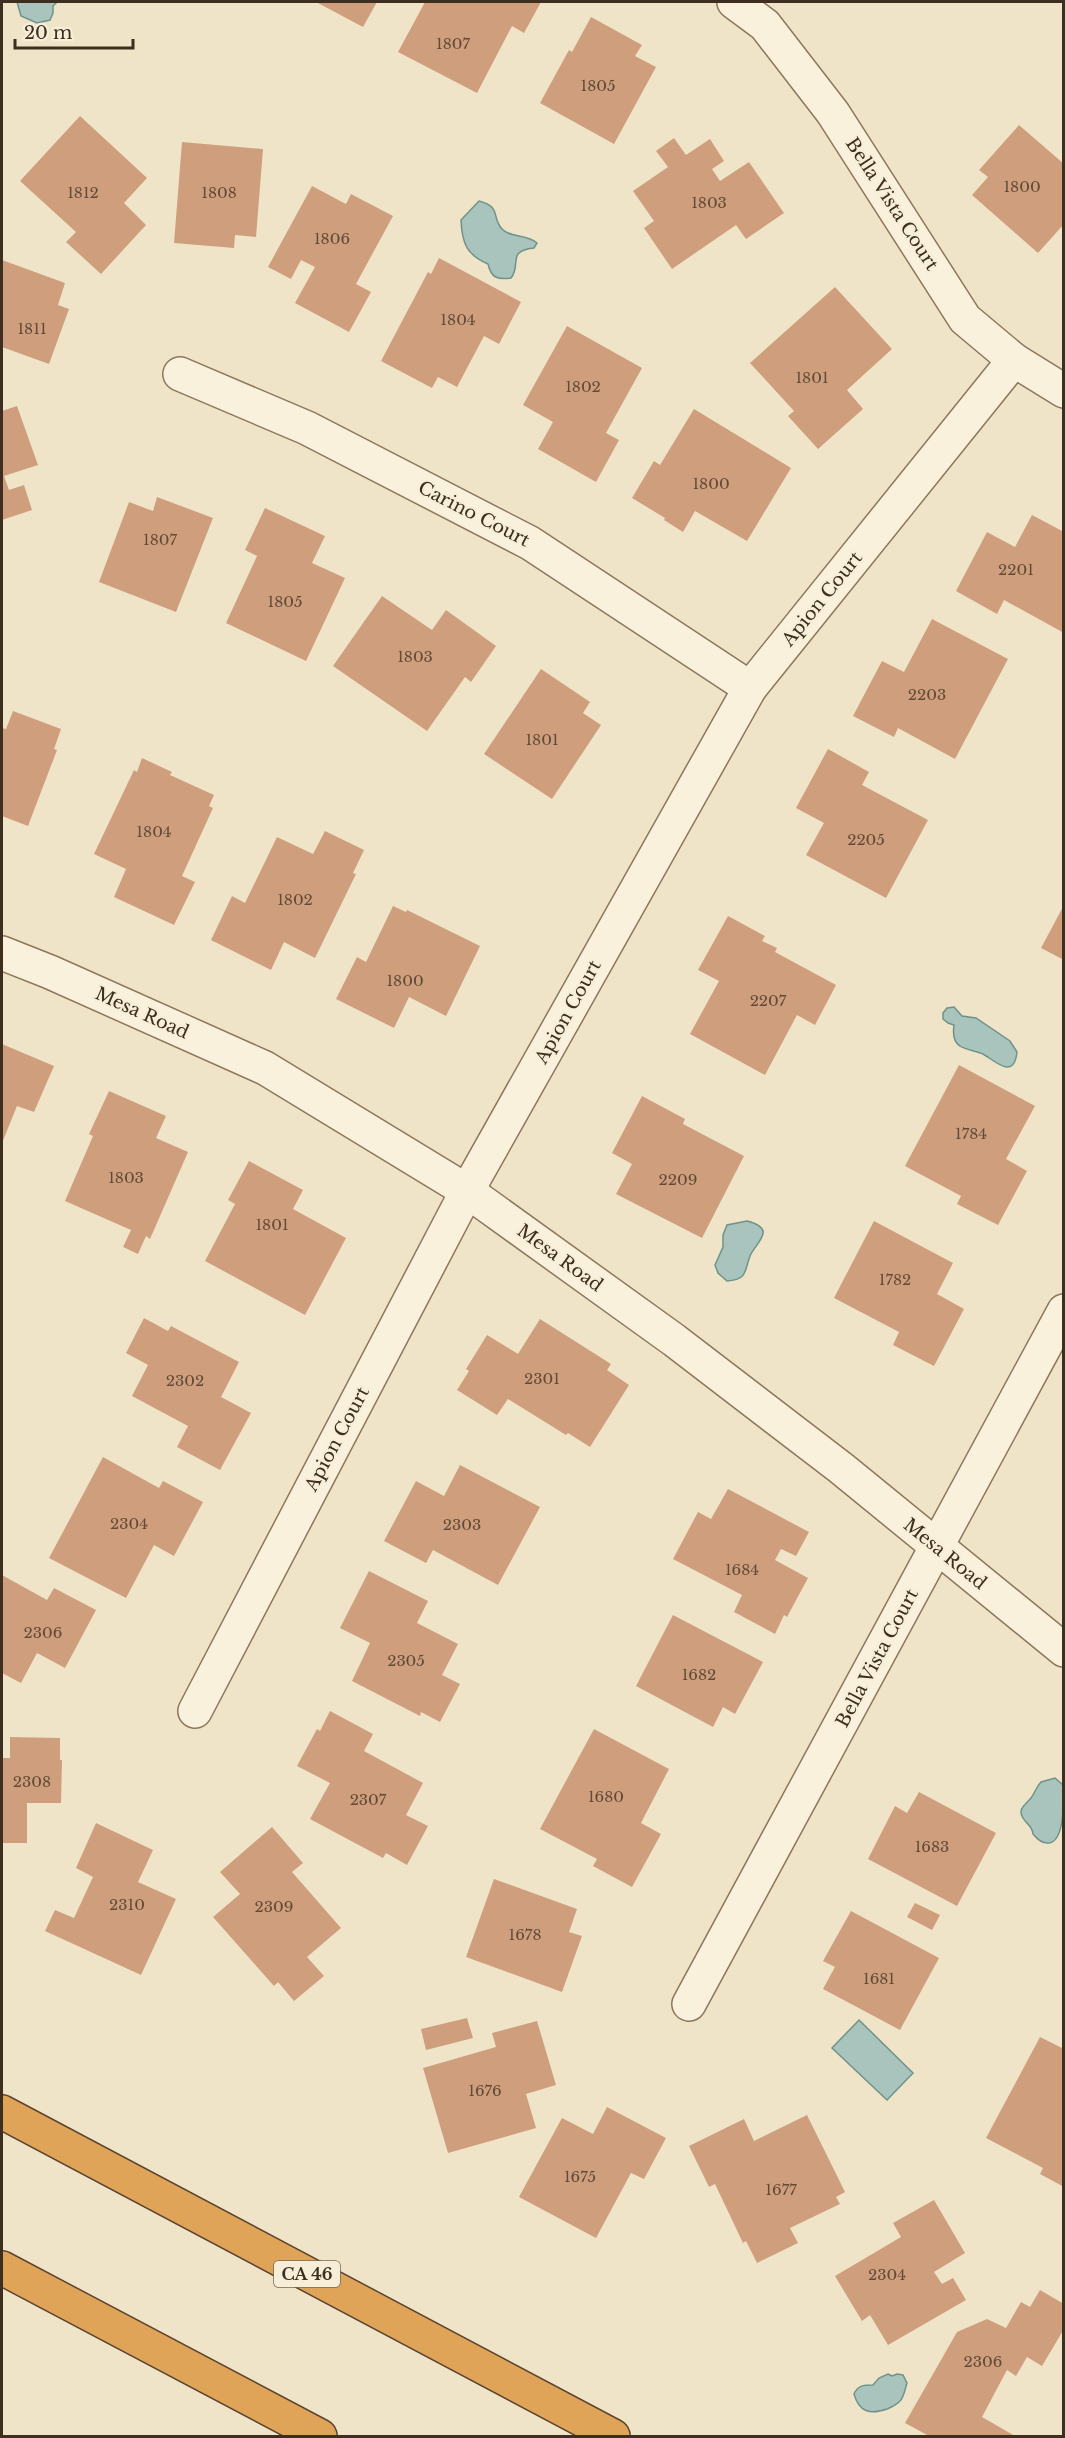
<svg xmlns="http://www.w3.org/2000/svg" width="1065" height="2438" font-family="'Libre Baskerville',serif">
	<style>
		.water { fill: #a9c4bc; stroke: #6f938a; stroke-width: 1.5 }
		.building { fill: #cf9f7d }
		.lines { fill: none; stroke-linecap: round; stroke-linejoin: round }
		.street-casing { stroke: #8d765c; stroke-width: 36 }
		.highway-casing { stroke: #5b4430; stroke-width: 36 }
		.street { stroke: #faf1dc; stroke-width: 33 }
		.highway { stroke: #e0a458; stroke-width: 33 }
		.labels { text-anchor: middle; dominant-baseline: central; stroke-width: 4.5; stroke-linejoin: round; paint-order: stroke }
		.number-label { font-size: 15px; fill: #624a37 }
		.shield { fill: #f7eed8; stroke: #756857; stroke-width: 1.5 }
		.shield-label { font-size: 16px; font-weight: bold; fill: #3d2e20 }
		.street-label { font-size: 18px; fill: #3d2e20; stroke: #f7eed8 }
	</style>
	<rect width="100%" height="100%" fill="#f0e4c8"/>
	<!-- water -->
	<g class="water">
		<path d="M17 2H57L53 6V13L50 20 37 23 21 16Z"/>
		<path d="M479 201C502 207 491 217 502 229 510 238 527 234 537 243L534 248C506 251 522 264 511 278 498 280 491 278 488 264 467 255 462 244 461 220Z"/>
		<path d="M954 1007 962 1016 976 1018 1010 1041 1017 1052C1014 1081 994 1060 983 1054 976 1051 966 1050 960 1046 953 1042 953 1032 954 1025L948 1023 943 1019V1013L947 1008Z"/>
		<path d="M747 1221C778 1229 756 1242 750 1256 744 1272 748 1279 727 1281L718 1273 715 1265 723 1247V1235L727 1225Z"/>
		<path d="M1055 1778 1063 1785C1064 1799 1065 1841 1049 1843 1042 1844 1037 1839 1033 1834 1032 1825 1027 1825 1023 1818 1017 1809 1026 1804 1031 1798 1035 1793 1036 1787 1041 1782Z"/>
		<path d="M859 2020 913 2073 887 2100 832 2048Z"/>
		<path d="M888 2374 892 2376 897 2374 903 2375 907 2383C905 2389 904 2397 900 2401 896 2405 892 2407 887 2409 870 2415 859 2412 854 2394 858 2385 864 2385 873 2385L879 2378Z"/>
	</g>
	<!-- building -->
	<g class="building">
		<path d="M316 2H377L363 27Z"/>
		<path d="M425 2H541L524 33 512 26 477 93 398 52Z"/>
		<path d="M591 17 642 45 635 56 656 67 614 144 540 103 569 50 572 52Z"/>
		<path d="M80 116 147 178 124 203 146 225 101 274 66 242 76 232 20 181Z"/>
		<path d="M1019 125 1064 164V224L1038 253 972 195 988 177 979 170Z"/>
		<path d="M674 138 686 155 710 139 724 161 712 169 720 181 749 162 784 213 746 239 736 225 672 269 644 228 654 221 633 191 668 167 656 151Z"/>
		<path d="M182 142 263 149 256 237 235 235 234 248 174 243Z"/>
		<path d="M312 186 346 204 351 194 393 216 356 284 371 292 349 332 295 303 315 267 301 260 291 279 268 267Z"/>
		<path d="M439 258 521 302 499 344 484 336 457 387 438 377 432 388 381 361 428 272 431 274Z"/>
		<path d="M2 260 65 283 58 305 69 309 49 364 2 347Z"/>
		<path d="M835 287 892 349 847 390 863 409 818 449 788 416 794 411 750 363Z"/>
		<path d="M567 326 642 368 606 433 619 440 596 482 538 449 553 422 523 405Z"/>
		<path d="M17 406 38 465 4 476 9 490 24 485 32 510 2 520V411Z"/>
		<path d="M694 409 791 468 747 541 695 511 683 532 664 520 665 518 632 498 654 461 660 465Z"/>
		<path d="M157 497 213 518 176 612 99 582 129 502 153 511Z"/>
		<path d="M265 508 325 536 312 563 345 578 306 661 226 623 257 556 245 550Z"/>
		<path d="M1032 515 1064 532V633L1004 600 997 614 956 591 987 532 1015 547Z"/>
		<path d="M382 596 432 630 446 610 496 646 471 682 465 677 427 731 333 666Z"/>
		<path d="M932 619 1008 659 955 759 898 728 894 737 853 716 882 661 904 672Z"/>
		<path d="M541 669 590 702 583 713 601 725 552 799 484 754Z"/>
		<path d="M13 711 61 729 54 749 57 750 28 826 2 816V728L6 729Z"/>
		<path d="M828 749 869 772 862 785 928 820 886 898 806 855 824 823 796 808Z"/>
		<path d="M142 758 172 772 170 775 214 795 209 806 213 808 182 876 195 882 174 925 114 897 126 869 94 854 134 770 137 772Z"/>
		<path d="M325 831 364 850 353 873 356 874 315 958 284 942 271 970 211 940 232 896 245 903 277 837 313 854Z"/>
		<path d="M1064 905V960L1041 948Z"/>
		<path d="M393 906 406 912 407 910 480 946 446 1016 409 997 394 1028 336 999 357 957 366 962Z"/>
		<path d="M728 916 765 936 762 941 777 948 775 952 836 985 815 1025 797 1015 765 1075 690 1034 719 981 698 970Z"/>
		<path d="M2 1044 54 1066 34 1112 17 1106 2 1143Z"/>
		<path d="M959 1065 1035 1106 1006 1159 1027 1171 998 1225 957 1204 961 1196 905 1166Z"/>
		<path d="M109 1091 166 1116 156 1138 188 1152 150 1239 146 1236 138 1254 123 1247 131 1230 65 1201 93 1136 89 1134Z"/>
		<path d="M642 1096 685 1119 683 1124 744 1156 702 1238 616 1194 632 1164 612 1153Z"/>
		<path d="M249 1161 303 1190 293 1209 346 1238 305 1315 205 1261 235 1204 228 1200Z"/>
		<path d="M874 1221 953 1263 937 1294 964 1309 934 1366 893 1345 899 1332 834 1298Z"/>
		<path d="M144 1318 168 1331 171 1326 239 1362 221 1397 251 1413 220 1470 177 1447 188 1426 132 1396 148 1365 126 1353Z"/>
		<path d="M540 1319 611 1364 607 1370 629 1385 590 1447 568 1433 566 1435 508 1399 497 1415 457 1390 469 1371 466 1369 487 1335 518 1354Z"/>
		<path d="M103 1457 159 1488 163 1481 203 1502 174 1556 154 1545 126 1598 49 1558Z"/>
		<path d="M460 1465 540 1507 498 1585 433 1550 426 1563 384 1541 416 1481 444 1496Z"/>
		<path d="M728 1489 809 1532 796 1556 781 1549 775 1560 808 1578 787 1617 784 1615 775 1634 734 1612 742 1595 673 1559 698 1512 711 1519Z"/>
		<path d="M369 1571 428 1601 417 1623 458 1644 442 1675 460 1684 440 1722 421 1712 420 1716 352 1681 370 1643 340 1628Z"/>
		<path d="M2 1575 47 1600 54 1588 96 1610 65 1668 37 1653 21 1683 2 1673Z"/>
		<path d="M673 1615 763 1662 735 1714 723 1707 713 1727 636 1686Z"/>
		<path d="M330 1711 373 1734 364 1751 423 1783 406 1815 428 1826 407 1865 386 1853 383 1858 310 1819 330 1783 297 1766 317 1729 320 1731Z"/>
		<path d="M594 1729 669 1769 641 1823 661 1834 632 1887 593 1866 597 1859 540 1829Z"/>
		<path d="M10 1737 60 1738V1760H62L61 1803H27V1843H2V1758H10Z"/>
		<path d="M919 1792 996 1833 957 1906 868 1859 895 1806 907 1813Z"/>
		<path d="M96 1823 153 1850 138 1882 176 1899 141 1975 45 1931 55 1910 74 1918 93 1877 76 1868Z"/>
		<path d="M272 1827 303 1863 292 1872 341 1928 307 1957 324 1976 294 2001 278 1982 274 1986 213 1917 240 1894 220 1872Z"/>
		<path d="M494 1879 577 1909 569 1932 582 1936 562 1992 466 1957Z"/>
		<path d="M915 1903 940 1915 932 1930 907 1917Z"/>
		<path d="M851 1911 939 1958 900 2030 823 1989 835 1967 823 1961Z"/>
		<path d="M467 2018 473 2038 426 2050 421 2029Z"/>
		<path d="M537 2021 556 2085 526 2094 536 2128 448 2153 423 2068 496 2047 492 2033Z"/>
		<path d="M1040 2037 1064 2049V2187L1040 2174 1043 2168 986 2138Z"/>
		<path d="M607 2107 666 2138 644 2179 631 2173 596 2238 519 2197 562 2118 593 2134Z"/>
		<path d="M807 2115 845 2192 836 2197 840 2204 790 2228 798 2243 757 2263 746 2241 743 2243 715 2184 709 2187 689 2146 744 2119 754 2141Z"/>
		<path d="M934 2200 965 2253 934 2272 942 2284 953 2278 966 2300 888 2345 870 2315 862 2321 835 2276 901 2237 893 2223Z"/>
		<path d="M1040 2290 1064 2304V2329L1042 2366 1027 2357 1016 2376 1007 2370 982 2417 1015 2436H929L905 2423 957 2332 987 2319 1006 2328 1021 2302 1030 2307Z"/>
	</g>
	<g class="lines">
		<defs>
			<g id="street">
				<path d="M734 2 765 25 833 113 965 319 1014 360 1064 391"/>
				<path d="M180 374 307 428 530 543 750 688"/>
				<path d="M2 953 50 972 265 1068 467 1191 674 1340 841 1468 1064 1650"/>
				<path d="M195 1711 467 1191 750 688 1014 360"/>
				<path d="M689 2004 1064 1311"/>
			</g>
			<g id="highway">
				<path d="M2 2112 613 2436"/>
				<path d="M2 2268 320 2436"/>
			</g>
		</defs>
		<!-- street casing -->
		<use href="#street" class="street-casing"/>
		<!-- highway casing -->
		<use href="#highway" class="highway-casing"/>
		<!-- street -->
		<use href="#street" class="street"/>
		<!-- highway -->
		<use href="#highway" class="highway"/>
	</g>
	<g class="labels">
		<!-- number labels -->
		<g class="number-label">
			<text x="453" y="43">1807</text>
			<text x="598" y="85">1805</text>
			<text x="1022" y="186">1800</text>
			<text x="83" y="192">1812</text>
			<text x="219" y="192">1808</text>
			<text x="709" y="202">1803</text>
			<text x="332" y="238">1806</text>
			<text x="458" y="319">1804</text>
			<text x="32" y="328">1811</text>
			<text x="812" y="377">1801</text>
			<text x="583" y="386">1802</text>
			<text x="711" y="483">1800</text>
			<text x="160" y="539">1807</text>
			<text x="1016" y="569">2201</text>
			<text x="285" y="601">1805</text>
			<text x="415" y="656">1803</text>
			<text x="927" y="694">2203</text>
			<text x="542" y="739">1801</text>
			<text x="154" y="831">1804</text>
			<text x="866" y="839">2205</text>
			<text x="295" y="899">1802</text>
			<text x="405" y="980">1800</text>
			<text x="768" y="1000">2207</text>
			<text x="971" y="1133">1784</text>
			<text x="126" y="1177">1803</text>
			<text x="678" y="1179">2209</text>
			<text x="272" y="1224">1801</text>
			<text x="895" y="1279">1782</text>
			<text x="542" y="1378">2301</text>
			<text x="185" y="1380">2302</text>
			<text x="129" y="1523">2304</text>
			<text x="462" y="1524">2303</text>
			<text x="742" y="1569">1684</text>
			<text x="43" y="1632">2306</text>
			<text x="406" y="1660">2305</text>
			<text x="699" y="1674">1682</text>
			<text x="32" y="1781">2308</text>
			<text x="606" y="1796">1680</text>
			<text x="368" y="1799">2307</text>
			<text x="932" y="1846">1683</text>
			<text x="127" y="1904">2310</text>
			<text x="274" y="1906">2309</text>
			<text x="525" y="1934">1678</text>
			<text x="879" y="1978">1681</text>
			<text x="485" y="2090">1676</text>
			<text x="580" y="2176">1675</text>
			<text x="781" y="2189">1677</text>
			<text x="887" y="2274">2304</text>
			<text x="983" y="2361">2306</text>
		</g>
		<!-- shield labels -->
		<rect class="shield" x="274" y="2261" width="66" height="26" rx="4.5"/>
		<g class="shield-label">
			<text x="307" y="2274">CA 46</text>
		</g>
		<!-- street labels -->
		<g class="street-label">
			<text transform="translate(892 204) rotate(57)">Bella Vista Court</text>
			<text transform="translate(474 514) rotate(27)">Carino Court</text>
			<text transform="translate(822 599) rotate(-51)">Apion Court</text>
			<text transform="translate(568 1012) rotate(-61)">Apion Court</text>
			<text transform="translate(142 1013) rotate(24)">Mesa Road</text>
			<text transform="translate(560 1258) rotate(36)">Mesa Road</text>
			<text transform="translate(337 1439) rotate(-62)">Apion Court</text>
			<text transform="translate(945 1554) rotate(39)">Mesa Road</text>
			<text transform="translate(877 1658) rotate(-62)">Bella Vista Court</text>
		</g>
	</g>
	<!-- border -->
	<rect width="1065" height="2438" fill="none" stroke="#3d2e20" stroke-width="6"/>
	<!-- scale -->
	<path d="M15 39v9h118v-9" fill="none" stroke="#3d2e20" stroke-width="3"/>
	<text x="24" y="39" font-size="18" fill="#3d2e20" stroke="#f7eed8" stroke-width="4.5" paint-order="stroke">20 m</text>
</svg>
